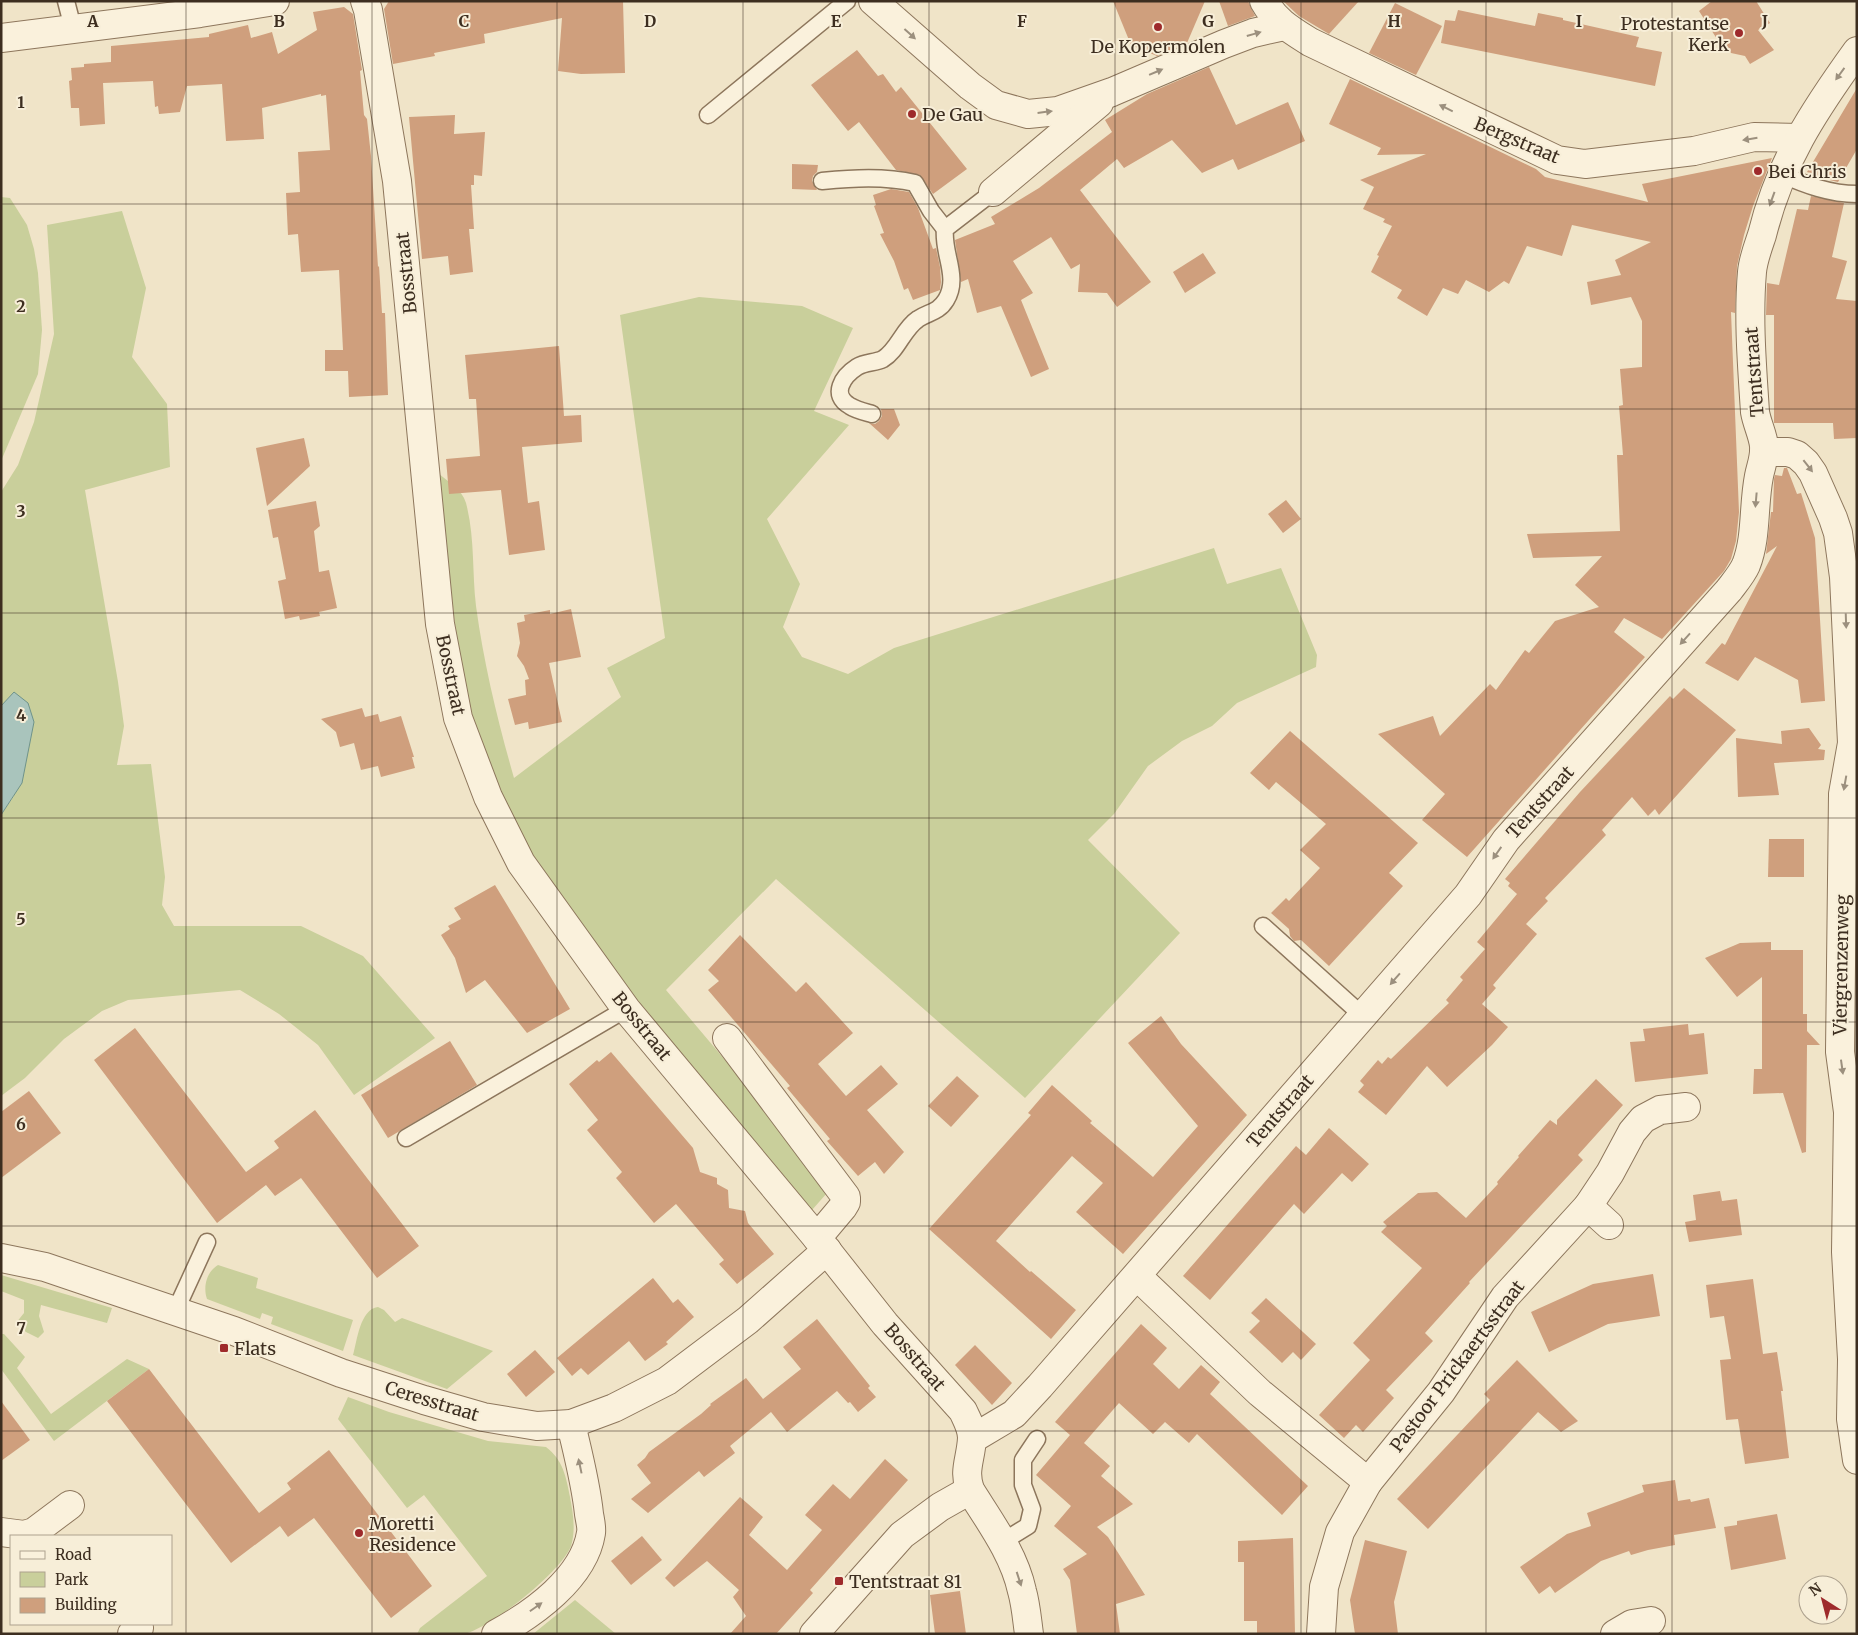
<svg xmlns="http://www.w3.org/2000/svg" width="1858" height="1635" font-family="Merriweather,serif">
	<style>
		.green { fill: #c9cf9b }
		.water { fill: #a9c4bc; stroke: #6f938a }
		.building { fill: #cf9f7d }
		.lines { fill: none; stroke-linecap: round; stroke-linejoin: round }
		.service-casing { stroke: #8d765c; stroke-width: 19 }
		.minor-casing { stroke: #8d765c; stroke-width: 30 }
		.service { stroke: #faf1dc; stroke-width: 16 }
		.minor { stroke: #faf1dc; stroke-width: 28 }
		.oneway { fill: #9c907e }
		.grid { fill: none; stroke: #3d2e20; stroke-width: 1; stroke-opacity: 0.55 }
		.poi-dot { fill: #9e2a2b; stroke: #f7eed8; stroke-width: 2 }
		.labels { text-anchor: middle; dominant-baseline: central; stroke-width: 4; stroke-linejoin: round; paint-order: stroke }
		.poi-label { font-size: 18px; fill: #3d2e20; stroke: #f7eed8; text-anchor: start }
		.street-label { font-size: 18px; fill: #3d2e20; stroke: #f7eed8 }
		.grid-label { font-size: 16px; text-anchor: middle; font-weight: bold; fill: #3d2e20; stroke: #f7eed8; stroke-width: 4; stroke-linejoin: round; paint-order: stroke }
	</style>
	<rect width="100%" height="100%" fill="#f0e4c8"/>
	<!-- green -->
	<g class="green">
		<path d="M1 197 10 198 27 225 34 249 38 273 42 330 38 374 1 461Z"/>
		<path d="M122 211 146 288 132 357 167 404 170 467 85 490 118 682 124 726 117 765 151 764 165 877 162 905 174 926H301L363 956 435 1038 354 1095 318 1045 279 1014 240 990 128 1000 102 1011 64 1039 25 1078 1 1096V815L14 796V692L1 706V492L18 465 34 422 54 334 47 225Z"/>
		<path d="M699 297 802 306 853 328 814 411 849 425 767 519 800 584 783 627 802 657 848 674 894 648 1214 548 1227 584 1281 568 1317 655 1316 667 1237 703 1212 726 1182 741 1148 766 1114 814 1088 840 1180 933 1025 1098 776 879 666 990 827 1181V1193L812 1210 732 1117 659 1026 572 923 530 865 474 729 457 642 438 473C448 482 462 489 466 503 475 537 472 572 476 606 484 665 498 722 514 778L621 697 607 668 665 638 620 315Z"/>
		<path d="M218 1265 258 1278 256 1288 353 1320 343 1351 271 1324 273 1317 262 1313 260 1319 207 1299C203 1288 206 1272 218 1265Z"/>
		<path d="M1 1275 112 1308 107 1323 41 1305 39 1316 44 1332 38 1338 26 1332 16 1323 24 1313V1300L1 1291Z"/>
		<path d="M378 1307 384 1310 395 1322 402 1318 493 1351 447 1389 353 1355C357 1341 360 1309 378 1307Z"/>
		<path d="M1 1334H4L25 1357 17 1368 51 1414 127 1359 149 1369 54 1441 1 1369Z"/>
		<path d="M348 1397 389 1412 488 1441 546 1447C563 1460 566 1476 570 1497 573 1513 576 1530 571 1546 562 1571 490 1629 463 1634 449 1635 432 1634 417 1634L420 1628 487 1576 424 1495 407 1508 338 1419Z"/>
		<path d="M575 1600 616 1634H533Z"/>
	</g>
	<!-- water -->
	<path class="water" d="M14 692 28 703 34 722 22 783 1 815V706Z"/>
	<!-- building -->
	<g class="building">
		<path d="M389 1H623L625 73 581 74 558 71 562 18 484 34 485 43 434 53 435 56 393 64 384 9Z"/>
		<path d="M1113 1H1205L1187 43 1157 56 1131 45Z"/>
		<path d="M1219 1H1248L1255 16 1228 26Z"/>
		<path d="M1283 1H1359L1329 34 1299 16Z"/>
		<path d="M1712 1H1756L1770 23 1758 30 1774 50 1750 64 1745 56 1731 53 1729 50 1726 53 1699 11Z"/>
		<path d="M1395 3 1442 26 1416 75 1369 53Z"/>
		<path d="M344 7 353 14 362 70 360 71 364 115 367 119 371 156 378 267 379 266 382 313H385L388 395 349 397 348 371H325V350H343L339 270 301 272 298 234 288 235 286 193 300 192 298 152 330 150 326 95 321 96V94L262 108 264 139 226 141 222 84 187 86 180 112 159 114 158 106 155 107 153 81 103 83 105 124 80 126 79 108H71L69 81 72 80 71 68 84 67V64L111 62V46L209 37V34L248 25 251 38 272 32 278 54 317 30 313 12Z"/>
		<path d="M1458 10 1535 26 1538 13 1563 18V20L1639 37 1636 47 1662 52 1655 86 1441 43 1445 20 1455 21Z"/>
		<path d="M857 50 878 76 883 74 896 92 901 87 967 169 933 194 920 175 896 170 859 122 848 131 811 85Z"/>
		<path d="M1209 67 1236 125 1288 102 1305 141 1238 170 1233 159 1202 173 1172 140 1124 168 1117 159 1080 190 1151 282 1117 307 1107 293 1078 292 1080 264 1071 269 1051 237 1013 261 1033 293 1021 300 1049 369 1031 377 1001 306 977 313 968 279 961 282 955 240 995 224 991 217 1039 188 1112 132 1105 120 1147 94Z"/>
		<path d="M1350 79 1536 169 1545 177 1648 202 1642 184 1772 158 1753 206 1744 235 1737 266 1735 313 1731 312 1739 512 1736 541 1731 559 1724 571 1662 639 1624 618 1614 632 1645 657 1467 857 1422 820 1445 794 1378 734 1433 716 1440 736 1490 684 1496 690 1525 650 1529 653 1555 621 1599 607 1575 585 1602 556 1533 558 1527 534 1620 531 1617 455H1623L1619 406 1623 405 1620 369 1642 367V321L1631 297 1591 305 1587 282 1621 275 1615 260 1651 242 1572 225 1562 256 1527 246 1509 284 1504 281 1489 292 1466 280 1458 294 1443 288 1427 316 1397 298 1402 290 1371 272 1379 256 1377 255 1392 226 1383 222 1385 219 1363 209 1374 187 1360 180 1426 154 1377 155 1381 148 1329 124Z"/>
		<path d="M1857 88V149L1838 182 1817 177V175L1807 172Z"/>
		<path d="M455 115 454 134 485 132 482 176 474 175V185H471L474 229H469L473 272 450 275 448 256 422 259 409 117Z"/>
		<path d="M792 164 818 165 817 172 813 176 812 181 817 190 792 189Z"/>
		<path d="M891 189 909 192 918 208 933 249 936 248 940 267 941 282 940 290 913 300 908 288 904 290 894 261 880 234 884 233 874 206 876 205 873 195Z"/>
		<path d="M1811 196 1844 203 1832 257 1847 261 1836 299 1857 301V438L1834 439 1833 423H1774V315H1766L1767 283 1779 285 1797 209 1808 210Z"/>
		<path d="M1203 253 1216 273 1185 293 1173 272Z"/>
		<path d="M559 346 564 416 581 415 582 442 522 447 528 503 539 501 545 550 509 555 501 490 449 494 446 459 480 456 476 399H469L465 355Z"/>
		<path d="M881 409H894L900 425 888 440 869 423 875 424 879 421 882 416Z"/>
		<path d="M304 438 310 466 267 506 256 448Z"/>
		<path d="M1784 468H1787L1797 494 1801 493 1815 538 1825 701 1801 703 1798 680 1755 657 1738 681 1705 663 1722 643 1725 645 1777 546 1766 554 1771 512H1773L1774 479 1775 475 1782 476Z"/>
		<path d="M1286 500 1301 519 1283 533 1268 514Z"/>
		<path d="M316 501 320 526 314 531 319 572 329 570 337 608 319 612 320 616 300 620 299 616 285 619 278 581 286 579 278 537 273 538 268 510Z"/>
		<path d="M571 609 581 657 549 663 562 722 529 729 528 722 515 725 508 699 526 695 525 680 529 679 524 666 517 656 520 643 517 623 525 621 524 615 550 610V614Z"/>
		<path d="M1684 688 1736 730 1659 815 1655 809 1648 816 1632 797 1602 830 1606 835 1545 898 1548 901 1526 924 1537 934 1493 985 1496 988 1482 1004 1508 1027 1492 1045 1447 1087 1427 1066 1386 1115 1358 1092 1364 1085 1360 1081 1378 1060 1382 1064 1388 1057 1391 1059 1449 1003 1446 1000 1463 980 1460 977 1485 949 1477 942 1517 894 1508 886 1510 883 1505 879 1580 792 1670 696 1673 699Z"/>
		<path d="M362 708 365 717 378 714 380 722 401 716 414 757H412L415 768 381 777 378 766 361 770 354 743 340 747 336 732 321 719Z"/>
		<path d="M1809 728 1821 745 1818 749 1825 750 1824 760 1774 763 1779 795 1738 797 1736 738 1782 744 1781 731Z"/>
		<path d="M1290 731 1418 843 1389 873 1403 886 1329 966 1301 940 1294 941 1290 936 1289 929 1271 913 1286 898 1289 901 1320 868 1300 850 1326 824 1276 782 1269 790 1250 773Z"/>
		<path d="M1769 839H1804V877H1768Z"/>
		<path d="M495 885 570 1009 527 1033 485 980 466 993 455 958 441 935 450 929 448 926 461 919 454 908Z"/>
		<path d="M740 935 796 992 806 982 853 1033 818 1064 846 1096 881 1065 898 1084 867 1110 904 1152 884 1174 875 1162 858 1176 827 1141 830 1139 787 1088 790 1086 708 990 719 981 708 970Z"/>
		<path d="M1771 942V950H1803V1014H1807V1031L1820 1045H1807L1806 1152 1802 1153 1783 1093 1753 1094 1754 1069H1762V977L1737 997 1705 958 1740 943Z"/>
		<path d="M1161 1016 1181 1044 1247 1115 1123 1254 1076 1212 1103 1183 1072 1156 996 1241 1030 1272 1031 1271 1076 1310 1051 1339 929 1229 1031 1115 1028 1113 1052 1085 1092 1121 1090 1123 1153 1177 1198 1126 1128 1043Z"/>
		<path d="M1688 1024 1689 1035 1704 1033 1708 1074 1635 1082 1630 1042 1645 1041 1643 1029Z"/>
		<path d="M135 1028 246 1172 279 1148 274 1141 315 1110 419 1246 377 1278 301 1178 275 1196 266 1185 217 1223 94 1060Z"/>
		<path d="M450 1041 477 1085 388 1138 361 1095Z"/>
		<path d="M611 1052 693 1148 700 1172 717 1178V1184L728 1190 729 1208 745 1211 748 1223 774 1254 737 1284 719 1264 724 1260 676 1204 654 1223 616 1178 622 1172 587 1130 598 1120 569 1084 597 1060 599 1062Z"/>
		<path d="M957 1076 979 1096 951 1127 928 1106Z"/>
		<path d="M1596 1079 1623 1105 1578 1155 1583 1160 1469 1282 1470 1283 1425 1333 1433 1341 1386 1390 1394 1398 1363 1432 1356 1425 1344 1438 1319 1415 1370 1360 1353 1343 1422 1268 1381 1232 1387 1226 1383 1222 1418 1193 1437 1192 1466 1218 1498 1184 1497 1182 1519 1157 1518 1156 1550 1120 1557 1125V1120Z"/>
		<path d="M29 1091 61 1133 1 1178V1112Z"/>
		<path d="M1329 1128 1369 1164 1352 1182 1342 1173 1304 1214 1294 1204 1210 1300 1183 1276 1296 1146 1306 1155Z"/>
		<path d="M1720 1191 1722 1201 1737 1199 1742 1235 1689 1242 1685 1222 1696 1220 1693 1195Z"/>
		<path d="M1653 1274 1660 1316 1608 1324 1549 1352 1531 1312 1593 1284Z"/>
		<path d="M653 1278 673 1303 678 1299 694 1317 666 1342 668 1344 645 1361 629 1341 588 1375 581 1368 572 1376 557 1358Z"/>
		<path d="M1753 1279 1763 1354 1777 1352 1783 1391H1781L1789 1458 1745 1464 1738 1419 1726 1420 1720 1360 1731 1359 1724 1316 1710 1318 1706 1285Z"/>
		<path d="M1266 1298 1316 1344 1301 1360 1293 1352 1282 1363 1249 1332 1260 1321 1251 1313Z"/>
		<path d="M817 1319 870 1386 868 1388 876 1397 858 1412 850 1402 848 1403 837 1391 787 1432 771 1412 730 1446 735 1453 704 1477 699 1471 648 1513 631 1499 651 1483 637 1465 645 1458 649 1452 701 1414 711 1405 710 1404 746 1378 763 1399 801 1369 783 1347Z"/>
		<path d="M1141 1324 1167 1348 1153 1364 1179 1389 1201 1365 1220 1382 1210 1394 1308 1486 1282 1515 1197 1434 1189 1443 1165 1422 1153 1434 1119 1403 1084 1443 1110 1466 1101 1476 1133 1504 1097 1527 1108 1537 1145 1595 1116 1604 1120 1634H1077L1070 1580 1063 1569 1087 1554 1054 1526 1071 1506 1036 1475 1070 1435 1055 1422Z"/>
		<path d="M975 1345 1012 1383 992 1405 955 1365Z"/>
		<path d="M535 1350 555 1372 526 1397 507 1374Z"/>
		<path d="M1517 1360 1578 1421 1561 1432 1538 1412 1428 1529 1397 1499 1490 1400 1484 1394Z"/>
		<path d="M149 1369 259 1513 291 1489 287 1483 329 1450 432 1586 391 1618 314 1518 288 1537 280 1526 231 1563 107 1401Z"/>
		<path d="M1 1401 30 1440 1 1461Z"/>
		<path d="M885 1459 908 1480 810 1590 813 1593 776 1634H730L746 1616 733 1597 739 1590 707 1561 674 1587 665 1578 740 1497 763 1517 749 1535 787 1570 822 1530 805 1515 833 1484 850 1499Z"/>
		<path d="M1675 1480 1678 1501 1690 1499 1691 1502 1709 1498 1716 1528 1674 1535 1675 1545 1648 1550 1631 1555 1629 1551 1601 1561 1555 1593 1550 1586 1539 1594 1520 1567 1567 1534 1591 1526 1587 1513 1644 1492 1642 1485Z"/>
		<path d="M1777 1514 1786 1559 1731 1570 1724 1527 1737 1525V1521Z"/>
		<path d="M642 1536 662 1560 631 1585 611 1561Z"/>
		<path d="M1293 1538 1295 1634H1257V1621H1244V1562H1238V1541Z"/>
		<path d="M1365 1540 1407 1551 1394 1602 1398 1634H1355L1350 1600Z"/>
		<path d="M960 1591 966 1634H935L930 1595Z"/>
	</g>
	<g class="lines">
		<defs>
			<g id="service">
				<path d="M66 1 73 28"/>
				<path d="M708 115 847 1"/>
				<path d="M1781 174C1806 185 1830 194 1857 194"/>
				<path d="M822 181C853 178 884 176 915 183L931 211 945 229"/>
				<path d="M872 414C865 412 856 410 850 406 830 395 843 376 857 367 865 362 875 363 883 359 898 350 903 329 918 319 928 312 938 313 946 300 960 277 942 253 945 229L993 192"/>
				<path d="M1263 926 1363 1016"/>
				<path d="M406 1138 626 1009"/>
				<path d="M175 1312 207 1242"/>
				<path d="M1002 1542 1028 1526 1032 1509 1023 1485V1460L1037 1439"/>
			</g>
			<g id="minor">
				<path d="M365 1 368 10 397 181 440 624 458 718 488 797 521 863 626 1009 817 1238 885 1324 963 1411C967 1420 972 1428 972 1438 971 1459 963 1470 970 1490 990 1522 1014 1554 1022 1591 1026 1605 1027 1620 1029 1634"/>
				<path d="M873 1 970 86 996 105 1028 114 1058 111 1112 92 1224 44 1253 33 1284 26"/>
				<path d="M1264 1C1275 21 1291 30 1310 42L1557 160 1585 164 1694 151 1754 137 1799 138"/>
				<path d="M1 38 200 13 275 1"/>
				<path d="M993 192 1099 103"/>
				<path d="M1764 452H1788L1797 455 1806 463 1813 473 1833 518 1838 533 1844 577 1852 743 1843 794 1840 1052 1848 1112 1846 1252 1852 1359 1851 1419 1857 1460"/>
				<path d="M727 1038 846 1197V1202L843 1207 817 1238"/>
				<path d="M1588 1206 1610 1173 1632 1132 1643 1119 1660 1110 1686 1107"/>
				<path d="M1 1258 45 1267 234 1331 341 1373 424 1400 483 1417 537 1426 571 1424 614 1408 667 1381 748 1320 827 1250"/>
				<path d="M1137 1276 1260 1393 1368 1482 1340 1532 1324 1587 1321 1634"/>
				<path d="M972 1439 1014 1414 1040 1386 1468 895 1506 840 1729 590C1735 582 1742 574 1746 565 1757 537 1753 506 1759 476 1761 466 1765 457 1764 446 1763 435 1757 424 1755 412 1752 366 1748 318 1752 272 1753 260 1758 247 1762 235 1780 162 1813 112 1857 51"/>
				<path d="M1368 1482 1441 1392 1505 1297 1588 1206 1609 1225"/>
				<path d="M1 1532 24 1535 34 1532 70 1505"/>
				<path d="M132 1634 139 1628"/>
				<path d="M496 1634C533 1614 584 1578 591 1533 592 1528 590 1520 589 1514 586 1484 578 1454 571 1424"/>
				<path d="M814 1634 902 1535 940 1507 970 1490"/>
				<path d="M1615 1634 1632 1624 1651 1621"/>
			</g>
		</defs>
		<!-- service casing -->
		<use href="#service" class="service-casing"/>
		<!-- minor casing -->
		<use href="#minor" class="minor-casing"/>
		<!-- service -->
		<use href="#service" class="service"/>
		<!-- minor -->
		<use href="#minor" class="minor"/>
	</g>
	<!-- one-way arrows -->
	<defs><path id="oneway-solid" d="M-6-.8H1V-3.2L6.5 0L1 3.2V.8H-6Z" transform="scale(1.25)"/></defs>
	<g class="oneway">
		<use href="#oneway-solid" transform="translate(910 34) rotate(42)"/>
		<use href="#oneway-solid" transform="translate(1254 34) rotate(-16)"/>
		<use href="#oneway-solid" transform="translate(1156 72) rotate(-23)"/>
		<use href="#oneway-solid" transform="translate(1840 74) rotate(126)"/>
		<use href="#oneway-solid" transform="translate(1446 108) rotate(-154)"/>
		<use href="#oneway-solid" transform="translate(1045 112) rotate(-7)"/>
		<use href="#oneway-solid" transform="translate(1750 139) rotate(171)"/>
		<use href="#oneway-solid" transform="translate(1772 199) rotate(110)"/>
		<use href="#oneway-solid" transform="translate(1808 466) rotate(52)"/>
		<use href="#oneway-solid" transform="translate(1756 500) rotate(95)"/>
		<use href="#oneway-solid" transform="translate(1846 621) rotate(88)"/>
		<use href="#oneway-solid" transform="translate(1685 639) rotate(132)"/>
		<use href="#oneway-solid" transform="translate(1845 783) rotate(100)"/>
		<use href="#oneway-solid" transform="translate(1497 853) rotate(125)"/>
		<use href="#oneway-solid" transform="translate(1395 979) rotate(131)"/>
		<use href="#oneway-solid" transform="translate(1842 1067) rotate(82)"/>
		<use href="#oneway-solid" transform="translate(580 1466) rotate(-102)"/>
		<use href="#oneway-solid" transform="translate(1019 1579) rotate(72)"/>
		<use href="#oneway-solid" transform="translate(536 1607) rotate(-35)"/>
	</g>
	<!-- grid -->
	<path class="grid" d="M186 1V1634M372 1V1634M557 1V1634M743 1V1634M929 1V1634M1115 1V1634M1301 1V1634M1486 1V1634M1672 1V1634M1 204H1857M1 409H1857M1 613H1857M1 818H1857M1 1022H1857M1 1226H1857M1 1431H1857"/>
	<!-- markers -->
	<g class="poi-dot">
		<circle cx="1158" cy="27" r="5"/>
		<circle cx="1739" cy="33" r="5"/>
		<circle cx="912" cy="114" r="5"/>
		<circle cx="1758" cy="171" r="5"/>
		<rect x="219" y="1343" width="10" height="10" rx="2.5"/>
		<circle cx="359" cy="1533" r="5"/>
		<rect x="834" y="1576" width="10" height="10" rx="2.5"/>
	</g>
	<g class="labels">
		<!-- poi labels -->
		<g class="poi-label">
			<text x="1729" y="23" text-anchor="end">Protestantse<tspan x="1729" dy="21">Kerk</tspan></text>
			<text x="1158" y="46" text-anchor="middle">De Kopermolen</text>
			<text x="922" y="114">De Gau</text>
			<text x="1768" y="171">Bei Chris</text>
			<text x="234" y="1348">Flats</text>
			<text x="369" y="1523">Moretti<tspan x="369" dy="21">Residence</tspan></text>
			<text x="849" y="1581">Tentstraat 81</text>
		</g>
		<!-- street labels -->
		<g class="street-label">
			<text transform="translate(1517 140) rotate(23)">Bergstraat</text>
			<text transform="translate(406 273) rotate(-96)">Bosstraat</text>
			<text transform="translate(1754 372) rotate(-94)">Tentstraat</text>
			<text transform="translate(451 675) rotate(78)">Bosstraat</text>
			<text transform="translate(1540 802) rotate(-48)">Tentstraat</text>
			<text transform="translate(1841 965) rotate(-89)">Viergrenzenweg</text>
			<text transform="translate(642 1026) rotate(51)">Bosstraat</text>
			<text transform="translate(1280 1111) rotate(-49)">Tentstraat</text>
			<text transform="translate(915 1357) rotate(49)">Bosstraat</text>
			<text transform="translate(1457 1366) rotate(-53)">Pastoor Prickaertsstraat</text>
			<text transform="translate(432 1401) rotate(17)">Ceresstraat</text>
		</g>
	</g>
	<g class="grid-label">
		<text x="93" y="27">A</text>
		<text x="279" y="27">B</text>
		<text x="464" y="27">C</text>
		<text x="650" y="27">D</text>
		<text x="836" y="27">E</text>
		<text x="1022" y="27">F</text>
		<text x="1208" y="27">G</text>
		<text x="1394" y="27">H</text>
		<text x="1579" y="27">I</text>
		<text x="1765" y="27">J</text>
		<text x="21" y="108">1</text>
		<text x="21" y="312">2</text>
		<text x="21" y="517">3</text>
		<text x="21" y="721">4</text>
		<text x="21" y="925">5</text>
		<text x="21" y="1130">6</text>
		<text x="21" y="1334">7</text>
	</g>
	<!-- border -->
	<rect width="1858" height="1635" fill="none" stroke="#3d2e20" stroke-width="5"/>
	<!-- legend -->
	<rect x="10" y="1535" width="162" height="90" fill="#f7eed8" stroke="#ada18e"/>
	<rect x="20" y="1551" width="25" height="8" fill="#faf1dc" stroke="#ada18e"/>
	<text x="55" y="1560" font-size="15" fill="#3d2e20">Road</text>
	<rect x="20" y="1572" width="25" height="15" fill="#c9cf9b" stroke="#ada18e"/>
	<text x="55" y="1585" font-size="15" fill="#3d2e20">Park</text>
	<rect x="20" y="1598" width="25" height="15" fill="#cf9f7d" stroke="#ada18e"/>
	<text x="55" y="1610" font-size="15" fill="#3d2e20">Building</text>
	<!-- north arrow -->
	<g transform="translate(1823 1600) rotate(324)"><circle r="24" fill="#f7eed8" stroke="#ada18e"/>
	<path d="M0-4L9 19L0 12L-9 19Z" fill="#9e2a2b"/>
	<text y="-8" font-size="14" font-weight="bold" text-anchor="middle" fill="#3d2e20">N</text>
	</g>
</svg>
